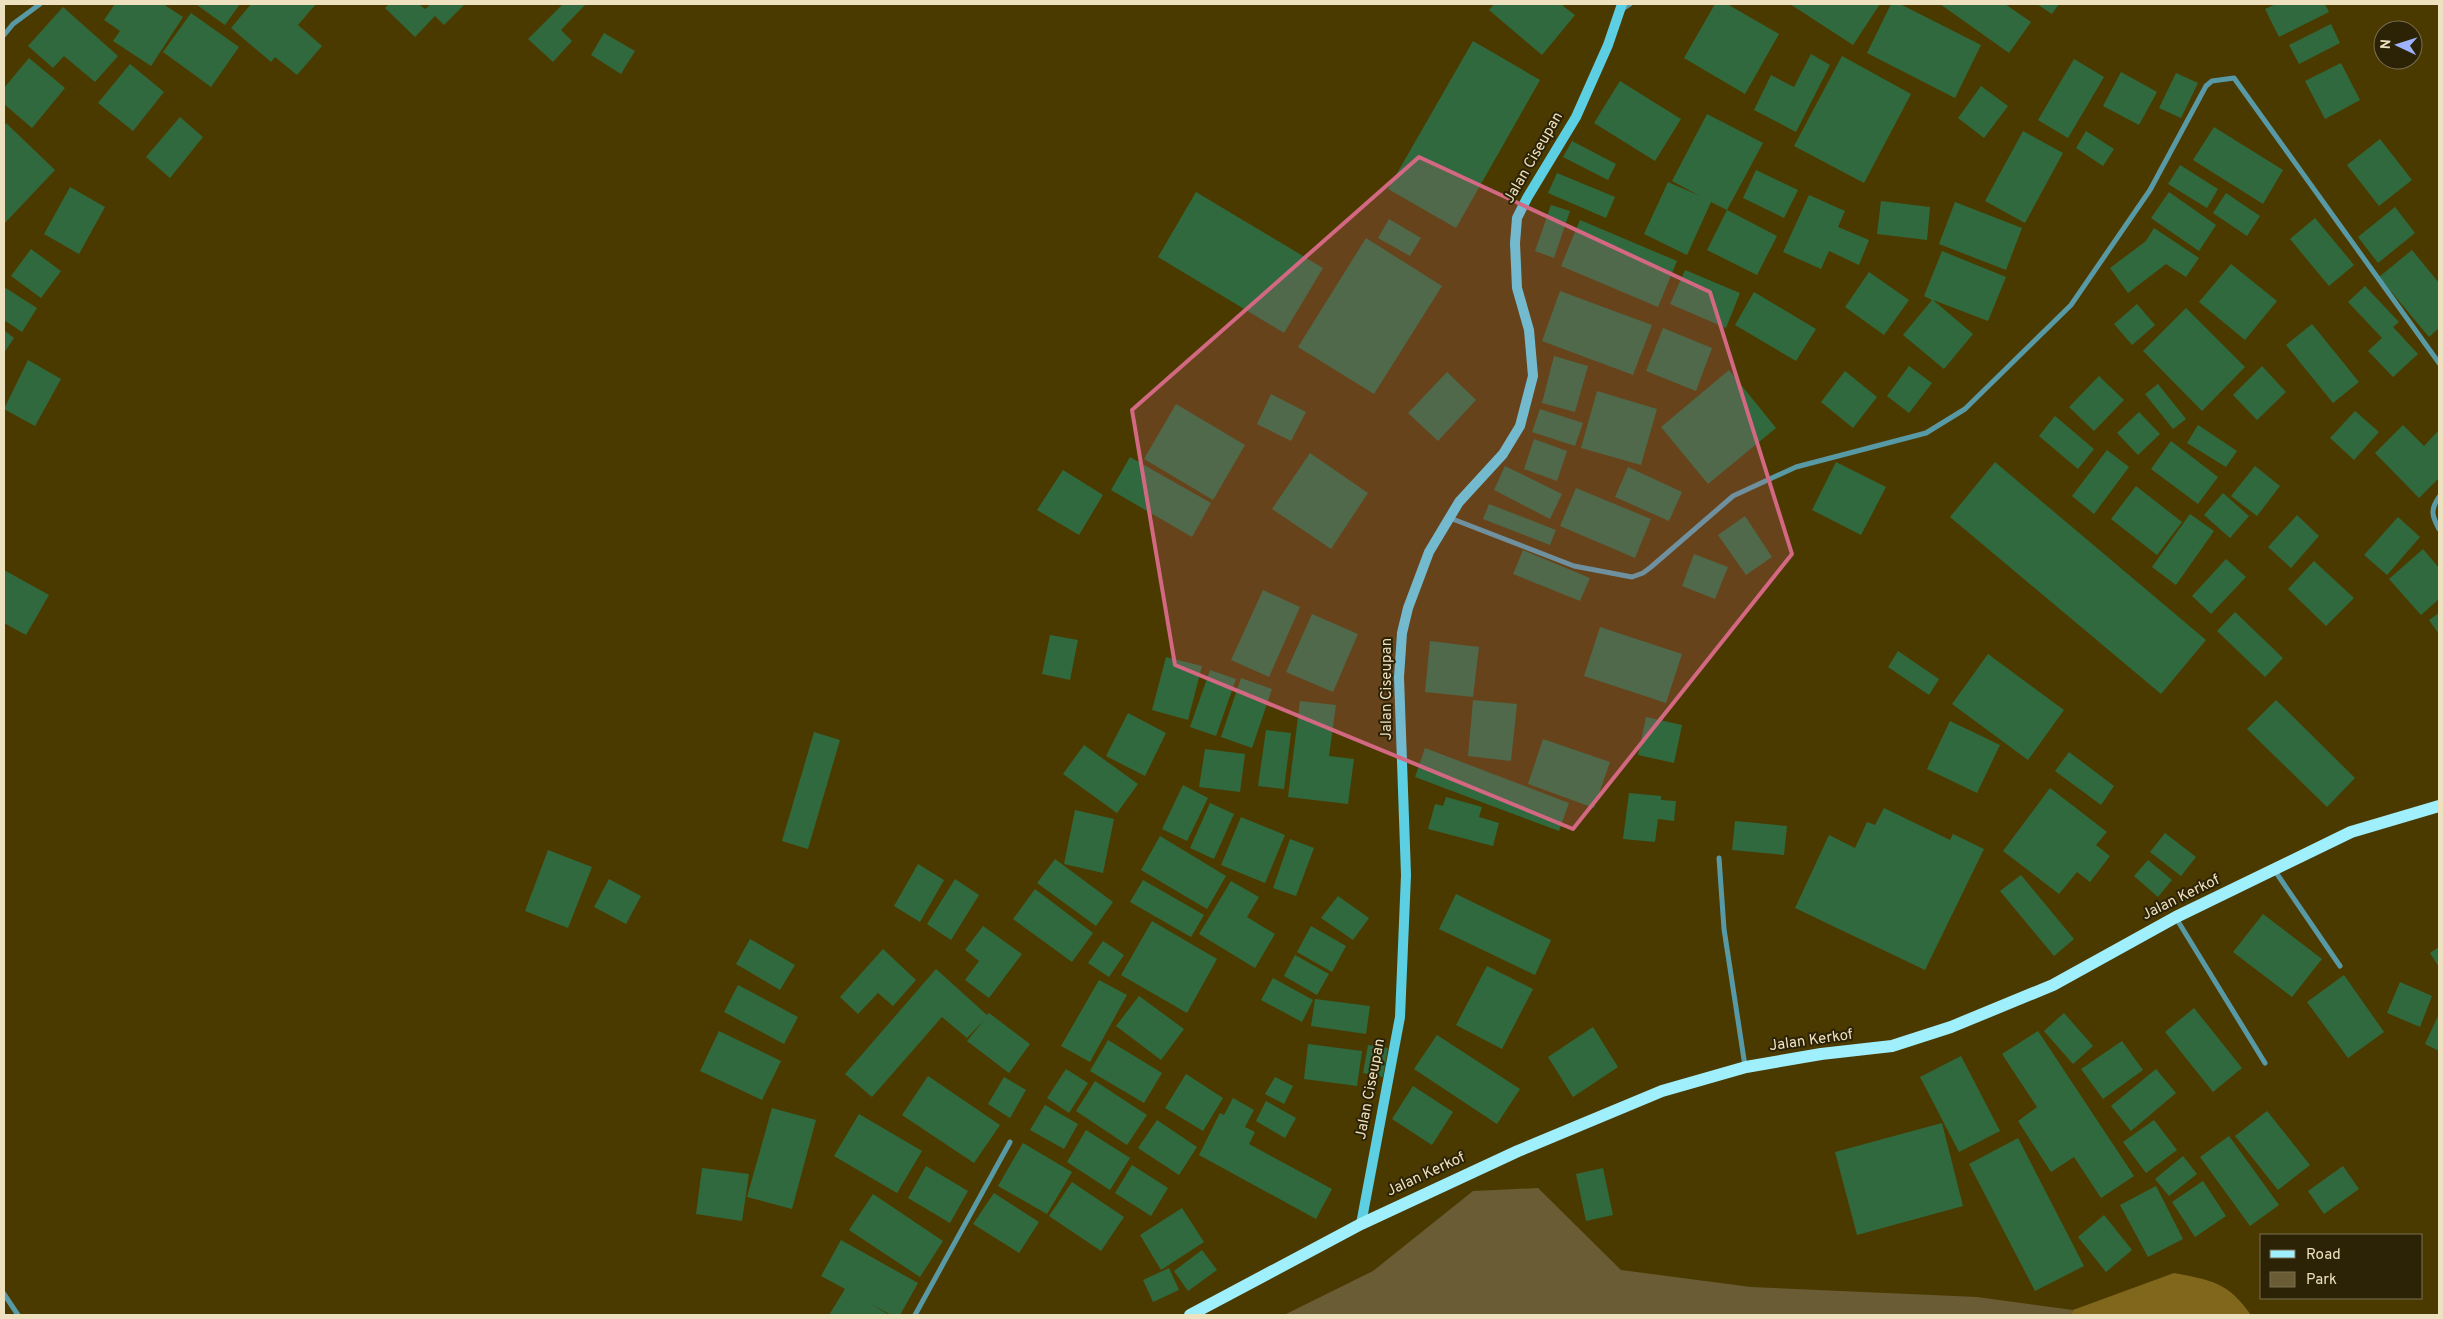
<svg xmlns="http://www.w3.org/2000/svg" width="2443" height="1319" font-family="Overpass,sans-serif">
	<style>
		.green { fill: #6a5c35 }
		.forest { fill: #80671b }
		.building { fill: #30693e }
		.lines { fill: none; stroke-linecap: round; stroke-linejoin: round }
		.street { stroke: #579aa6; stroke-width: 5 }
		.secondary { stroke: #5dcfe2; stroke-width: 10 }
		.primary { stroke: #a0effd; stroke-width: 12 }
		.marked { fill: #d36883; fill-opacity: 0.2; stroke: #d36883; stroke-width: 4; stroke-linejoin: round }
		.labels { text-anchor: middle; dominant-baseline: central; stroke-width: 4; stroke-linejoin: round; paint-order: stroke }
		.street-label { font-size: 15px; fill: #ede1c0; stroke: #2c2205 }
	</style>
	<rect width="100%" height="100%" fill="#4b3a00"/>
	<!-- green -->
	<path class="green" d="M1538 1188 1621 1270 1751 1287 1977 1297 2073 1310 2071 1315H1284L1373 1271 1473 1191Z"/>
	<!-- forest -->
	<path class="forest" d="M2174 1273C2211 1280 2228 1282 2251 1315H2071L2073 1310Z"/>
	<!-- building -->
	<g class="building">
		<path d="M115 4H163L183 17 151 66 113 41 120 31 104 20Z"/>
		<path d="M198 4H240L225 25 197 5Z"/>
		<path d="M251 4H316L298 25 322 46 297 75 275 57 271 62 231 28Z"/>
		<path d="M389 4H419L425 9 431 4H465L444 25 435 16 415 37 385 8Z"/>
		<path d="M563 4H586L561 30 572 41 553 62 528 39Z"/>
		<path d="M1494 4H1564L1563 6 1575 15 1542 55 1489 10Z"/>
		<path d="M1715 4H1727L1779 34 1745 94 1684 58Z"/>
		<path d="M1790 4H1880L1853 45Z"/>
		<path d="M1891 4H1900L1981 45 1955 98 1867 53Z"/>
		<path d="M1940 4H2005L2031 22 2009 53Z"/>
		<path d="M2037 4H2059L2052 14Z"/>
		<path d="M2276 4H2325L2329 12 2279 37 2265 9Z"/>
		<path d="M63 7 118 56 95 82 64 56 53 68 28 46Z"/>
		<path d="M191 13 239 47 211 87 163 52Z"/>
		<path d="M2331 24 2340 43 2299 64 2289 45Z"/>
		<path d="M604 33 635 51 621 74 591 55Z"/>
		<path d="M1473 41 1540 80 1456 228 1388 189Z"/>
		<path d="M1811 54 1830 65 1796 132 1754 110 1771 75 1794 87Z"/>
		<path d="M1842 56 1911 94 1864 183 1794 146Z"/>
		<path d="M29 58 65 88 32 128 4 104V88Z"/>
		<path d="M2074 59 2104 77 2068 138 2038 120Z"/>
		<path d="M2341 63 2360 100 2325 119 2305 81Z"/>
		<path d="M130 64 164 92 133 131 98 103Z"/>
		<path d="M2121 72 2157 92 2139 125 2103 106Z"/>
		<path d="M2176 73 2198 83 2181 118 2159 108Z"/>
		<path d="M1620 81 1681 119 1655 161 1594 123Z"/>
		<path d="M1981 86 2008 106 1984 138 1958 118Z"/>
		<path d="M1707 114 1763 143 1727 210 1711 202 1687 255 1644 234 1668 182 1700 196 1672 181Z"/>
		<path d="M180 117 203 137 170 178 146 157Z"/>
		<path d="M6 123 55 170 4 224V126Z"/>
		<path d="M2214 127 2283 170 2263 204 2193 160Z"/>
		<path d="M2023 131 2063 153 2025 223 1985 201Z"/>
		<path d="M2086 131 2114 149 2103 166 2076 148Z"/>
		<path d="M2380 139 2412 180 2379 206 2347 165Z"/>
		<path d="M1572 141 1616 164 1608 180 1563 157Z"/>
		<path d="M2180 165 2218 189 2207 208 2168 184Z"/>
		<path d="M1756 170 1798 190 1784 218 1743 198Z"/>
		<path d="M1557 173 1615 197 1606 218 1548 193Z"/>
		<path d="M70 187 105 207 79 254 44 234Z"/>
		<path d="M1196 192 1323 268 1284 333 1158 257Z"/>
		<path d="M2169 192 2216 225 2199 251 2151 218Z"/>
		<path d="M2226 193 2260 216 2247 236 2213 213Z"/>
		<path d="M1809 195 1845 211 1838 227 1869 240 1859 265 1829 251 1821 269 1783 252Z"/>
		<path d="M1881 201 1930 207 1927 240 1877 234Z"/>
		<path d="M1955 202 2022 228 2006 270 1939 244Z"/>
		<path d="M1551 205 1570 211 1554 258 1535 251Z"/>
		<path d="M2395 207 2415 233 2378 263 2358 237Z"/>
		<path d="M1727 210 1777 236 1757 275 1707 250Z"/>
		<path d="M2315 218 2354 265 2329 286 2290 239Z"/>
		<path d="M1389 219 1421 238 1410 256 1378 238Z"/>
		<path d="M1580 220 1677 261 1658 307 1561 266Z"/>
		<path d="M2154 228 2199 258 2186 277 2166 264 2128 293 2110 268 2146 241Z"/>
		<path d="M1366 238 1442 286 1374 394 1298 347Z"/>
		<path d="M31 249 61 271 41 298 11 276Z"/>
		<path d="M2412 250 2439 283V328L2429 337 2379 277Z"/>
		<path d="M1942 251 2006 277 1988 321 1933 300 1973 334 1944 369 1903 335 1932 300 1924 296Z"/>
		<path d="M2231 264 2277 301 2245 340 2199 302Z"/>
		<path d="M1685 270 1740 293 1726 328 1670 304Z"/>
		<path d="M1869 272 1909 300 1884 335 1845 307Z"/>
		<path d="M2365 286 2399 322 2393 327 2418 354 2393 377 2368 351 2382 338 2348 302Z"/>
		<path d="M4 287 37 308 22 332 4 320Z"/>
		<path d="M1560 291 1652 325 1633 375 1542 341Z"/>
		<path d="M1754 292 1816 329 1796 361 1735 325Z"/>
		<path d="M2137 304 2155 325 2132 345 2114 324Z"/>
		<path d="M2186 308 2245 367 2202 411 2143 351Z"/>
		<path d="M2312 324 2359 382 2333 403 2286 345Z"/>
		<path d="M1663 328 1712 348 1696 391 1646 371Z"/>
		<path d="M4 330 14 338 4 353Z"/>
		<path d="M1554 356 1588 366 1575 412 1542 403Z"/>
		<path d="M28 360 61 379 35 426 4 409Z"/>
		<path d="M1909 366 1932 383 1909 413 1887 396Z"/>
		<path d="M2262 366 2286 392 2257 420 2233 395Z"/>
		<path d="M1729 370 1776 428 1708 484 1661 427Z"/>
		<path d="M1845 371 1877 397 1853 428 1821 402Z"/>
		<path d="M1447 372 1476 400 1438 441 1408 413Z"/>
		<path d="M2099 376 2124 400 2094 431 2069 407Z"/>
		<path d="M2158 384 2186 419 2173 429 2145 394Z"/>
		<path d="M1597 391 1657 409 1641 465 1581 448Z"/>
		<path d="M1271 394 1306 412 1291 441 1257 424Z"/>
		<path d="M1176 404 1245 445 1213 500 1144 459Z"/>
		<path d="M1540 409 1583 423 1575 446 1532 432Z"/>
		<path d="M2355 411 2379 432 2354 460 2330 438Z"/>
		<path d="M2139 412 2160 434 2138 455 2117 433Z"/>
		<path d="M2055 416 2094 449 2078 469 2039 436Z"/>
		<path d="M2198 425 2237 451 2226 467 2187 443Z"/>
		<path d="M2403 425 2424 446 2439 430V478L2419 498 2375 453Z"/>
		<path d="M1534 439 1567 451 1557 481 1524 469Z"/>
		<path d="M2171 441 2218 477 2198 504 2151 469Z"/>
		<path d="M2107 450 2129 467 2094 514 2072 496Z"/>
		<path d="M1310 453 1368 493 1331 549 1272 509Z"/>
		<path d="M1130 457 1211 503 1192 537 1111 490Z"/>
		<path d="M1836 462 1886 487 1861 535 1812 510Z"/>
		<path d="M1995 462 2206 640 2161 694 1950 517Z"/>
		<path d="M1505 466 1562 494 1550 519 1494 490Z"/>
		<path d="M2255 466 2280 486 2257 516 2231 496Z"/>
		<path d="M1628 467 1682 492 1669 521 1615 497Z"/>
		<path d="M1063 470 1103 495 1079 535 1037 510Z"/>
		<path d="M2136 486 2182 522 2157 555 2111 519Z"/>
		<path d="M1576 488 1651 519 1635 558 1560 526Z"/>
		<path d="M2223 493 2249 516 2230 538 2204 515Z"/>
		<path d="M1489 504 1556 530 1550 545 1483 519Z"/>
		<path d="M2190 514 2214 531 2176 585 2152 567Z"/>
		<path d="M2297 515 2319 536 2291 568 2268 547Z"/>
		<path d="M1745 516 1772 557 1746 575 1718 535Z"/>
		<path d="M2398 517 2420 537 2387 575 2364 555Z"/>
		<path d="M2423 549 2439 568V599L2421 615 2389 579Z"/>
		<path d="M1523 550 1590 578 1580 601 1513 574Z"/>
		<path d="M1694 554 1728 567 1715 599 1682 586Z"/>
		<path d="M2226 559 2246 577 2211 614 2192 596Z"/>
		<path d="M2314 561 2354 598 2326 626 2288 589Z"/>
		<path d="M4 570 49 595 26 635 4 623Z"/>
		<path d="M1263 590 1300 607 1269 677 1231 660Z"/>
		<path d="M2235 612 2283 658 2265 677 2217 631Z"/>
		<path d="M2439 613V634L2429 620Z"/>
		<path d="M1312 614 1358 634 1333 692 1286 672Z"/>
		<path d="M1600 627 1682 654 1666 703 1584 676Z"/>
		<path d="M1050 635 1078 640 1070 680 1042 674Z"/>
		<path d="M1430 641 1479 647 1473 697 1425 692Z"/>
		<path d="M1898 651 1939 679 1929 695 1888 667Z"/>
		<path d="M1988 654 2064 710 2028 760 1952 704Z"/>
		<path d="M1166 657 1202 666 1188 720 1152 710Z"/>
		<path d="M1210 670 1236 679 1216 736 1190 727Z"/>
		<path d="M1241 678 1272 689 1252 748 1221 737Z"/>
		<path d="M1473 700 1517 704 1511 761 1468 756Z"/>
		<path d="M2276 700 2355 778 2327 807 2247 729Z"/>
		<path d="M1300 701 1336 705 1329 756 1354 759 1348 804 1288 797Z"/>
		<path d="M1128 713 1166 733 1145 776 1106 756Z"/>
		<path d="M1646 717 1682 725 1674 763 1638 755Z"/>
		<path d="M1950 721 2000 745 1977 793 1927 769Z"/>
		<path d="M1266 730 1291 733 1284 789 1258 786Z"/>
		<path d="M814 732 840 740 808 849 782 841Z"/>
		<path d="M1543 739 1610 762 1594 808 1528 784Z"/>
		<path d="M1084 745 1138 784 1117 813 1063 774Z"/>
		<path d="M1425 748 1569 803 1559 831 1415 777Z"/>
		<path d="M1205 749 1245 754 1240 792 1199 787Z"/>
		<path d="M2069 752 2114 786 2101 805 2055 771Z"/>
		<path d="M1183 785 1208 798 1187 841 1162 829Z"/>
		<path d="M2050 788 2107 832 2096 845 2110 856 2090 882 2077 872 2059 894 2003 851Z"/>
		<path d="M1629 793 1661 796V800L1676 801 1674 821 1658 819 1655 842 1623 839Z"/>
		<path d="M1446 797 1482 807 1479 817 1499 823 1493 846 1428 829 1435 804 1443 806Z"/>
		<path d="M1210 803 1234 814 1214 859 1190 848Z"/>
		<path d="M1884 808 1950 840 1953 834 1984 849 1925 970 1795 908 1829 835 1855 848 1867 822 1875 825Z"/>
		<path d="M1075 810 1114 819 1103 873 1064 864Z"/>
		<path d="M1241 817 1285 835 1265 883 1221 865Z"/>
		<path d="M1735 821 1787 826 1784 855 1732 850Z"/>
		<path d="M2165 833 2196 857 2181 876 2150 852Z"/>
		<path d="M1160 836 1226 876 1207 909 1141 870Z"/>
		<path d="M1290 839 1314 848 1296 896 1273 888Z"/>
		<path d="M548 850 592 867 568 928 525 911Z"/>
		<path d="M1055 859 1113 902 1096 926 1037 883Z"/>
		<path d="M2148 860 2172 880 2158 897 2134 876Z"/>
		<path d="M918 864 944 880 920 922 894 906Z"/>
		<path d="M2021 875 2074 939 2054 956 2000 891Z"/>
		<path d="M609 879 641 896 626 924 594 907Z"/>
		<path d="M955 879 979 895 951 940 927 924Z"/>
		<path d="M1143 880 1204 915 1191 937 1130 902Z"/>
		<path d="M1231 881 1259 897 1247 917 1275 934 1255 968 1199 934Z"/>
		<path d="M1035 889 1093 933 1072 962 1013 919Z"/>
		<path d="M1456 894 1551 940 1535 975 1439 929Z"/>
		<path d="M1338 896 1369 918 1353 940 1321 918Z"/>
		<path d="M2263 914 2322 959 2292 997 2233 952Z"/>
		<path d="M1152 921 1217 959 1187 1013 1121 975Z"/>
		<path d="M983 926 1022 954 989 998 965 980 979 961 965 950Z"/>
		<path d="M1311 926 1346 946 1332 972 1297 952Z"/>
		<path d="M750 939 795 965 780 990 736 964Z"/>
		<path d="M1103 941 1124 955 1109 977 1088 963Z"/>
		<path d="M2439 947V967L2430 953Z"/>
		<path d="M883 949 916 980 893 1006 878 993 858 1014 840 997Z"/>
		<path d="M1295 955 1329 974 1317 995 1284 976Z"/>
		<path d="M1487 966 1533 989 1502 1049 1456 1025Z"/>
		<path d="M936 969 987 1015 989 1013 1030 1044 1009 1073 967 1041 984 1020 967 1038 942 1017 872 1097 845 1074Z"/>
		<path d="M2344 975 2384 1032 2348 1058 2307 1002Z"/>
		<path d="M1273 978 1313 1000 1302 1022 1261 1000Z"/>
		<path d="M1099 980 1127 995 1090 1062 1061 1046Z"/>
		<path d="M2400 982 2432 996 2420 1027 2387 1013Z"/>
		<path d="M738 985 798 1017 784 1044 724 1012Z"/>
		<path d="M1139 996 1184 1029 1161 1060 1116 1026Z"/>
		<path d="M1315 999 1370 1006 1366 1034 1311 1026Z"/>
		<path d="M2194 1008 2242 1068 2213 1092 2165 1032Z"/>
		<path d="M2064 1013 2093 1046 2073 1064 2044 1031Z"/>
		<path d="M2438 1016 2439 1017V1051L2425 1044Z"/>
		<path d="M1593 1027 1618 1067 1573 1097 1548 1057Z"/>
		<path d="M719 1031 781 1061 762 1100 700 1071Z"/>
		<path d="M2038 1031 2134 1176 2101 1198 2074 1157 2051 1172 2018 1121 2037 1107 2002 1054Z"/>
		<path d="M1437 1035 1520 1089 1497 1124 1414 1069Z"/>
		<path d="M1108 1040 1162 1073 1144 1103 1090 1071Z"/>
		<path d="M2122 1041 2143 1070 2103 1099 2081 1069Z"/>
		<path d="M1308 1044 1362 1051 1357 1086 1304 1079Z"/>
		<path d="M1368 1045 1388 1048 1383 1077 1363 1073Z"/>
		<path d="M1961 1056 2000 1131 1959 1152 1920 1077Z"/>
		<path d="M1066 1069 1088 1083 1069 1113 1047 1098Z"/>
		<path d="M2156 1069 2176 1093 2131 1131 2111 1106Z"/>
		<path d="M1186 1074 1223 1098 1203 1131 1165 1108Z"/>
		<path d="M928 1076 1000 1125 974 1163 902 1115Z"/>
		<path d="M1004 1077 1026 1090 1010 1118 988 1104Z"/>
		<path d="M1275 1077 1293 1086 1284 1104 1265 1094Z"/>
		<path d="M1095 1081 1147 1115 1127 1145 1076 1111Z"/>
		<path d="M1413 1086 1453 1112 1432 1145 1392 1119Z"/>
		<path d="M1233 1098 1254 1110 1245 1127 1255 1132 1249 1144 1332 1189 1316 1219 1199 1155 1220 1113 1224 1115Z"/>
		<path d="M1266 1101 1296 1118 1285 1138 1256 1121Z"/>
		<path d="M1045 1105 1078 1124 1064 1149 1030 1130Z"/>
		<path d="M772 1108 816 1120 792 1209 747 1197Z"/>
		<path d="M2267 1111 2310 1165 2278 1190 2235 1136Z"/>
		<path d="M859 1114 922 1151 897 1193 834 1156Z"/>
		<path d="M1157 1120 1197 1147 1179 1175 1138 1148Z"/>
		<path d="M2154 1120 2177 1150 2146 1173 2123 1142Z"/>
		<path d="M1942 1123 1963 1206 1857 1235 1835 1152Z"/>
		<path d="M1086 1130 1130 1158 1110 1190 1067 1162Z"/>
		<path d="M2229 1136 2279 1205 2250 1226 2200 1157Z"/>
		<path d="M2018 1138 2084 1266 2035 1291 1969 1164Z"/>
		<path d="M1023 1143 1072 1172 1047 1214 998 1186Z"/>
		<path d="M2183 1156 2197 1174 2169 1196 2155 1179Z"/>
		<path d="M1132 1165 1168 1188 1151 1216 1115 1193Z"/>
		<path d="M926 1166 968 1191 950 1223 908 1198Z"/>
		<path d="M2343 1166 2359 1189 2324 1214 2308 1191Z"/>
		<path d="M702 1168 749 1174 742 1221 696 1214Z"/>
		<path d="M1603 1168 1613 1215 1586 1221 1576 1174Z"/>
		<path d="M2203 1181 2226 1216 2195 1237 2172 1202Z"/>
		<path d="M1072 1182 1124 1217 1101 1251 1049 1216Z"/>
		<path d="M2156 1186 2183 1239 2148 1257 2120 1205Z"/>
		<path d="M994 1193 1039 1222 1019 1253 973 1224Z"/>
		<path d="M873 1194 943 1241 920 1277 849 1230Z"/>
		<path d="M1182 1208 1204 1242 1161 1270 1140 1235Z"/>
		<path d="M2104 1215 2132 1250 2106 1272 2078 1237Z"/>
		<path d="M841 1240 918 1283 900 1315H891L869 1303 889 1315H829L845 1289 821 1276Z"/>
		<path d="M1202 1250 1217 1270 1188 1291 1174 1271Z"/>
		<path d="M1169 1268 1179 1290 1153 1302 1143 1280Z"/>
	</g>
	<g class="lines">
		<!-- street -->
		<g class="street">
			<path d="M1621 10 1630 4"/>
			<path d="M4 35 13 24 40 4"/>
			<path d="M2439 497C2430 510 2432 516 2439 529"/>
			<path d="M1450 518 1574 566 1632 577 1643 573 1651 567 1733 496 1796 467 1926 433 1965 409 2071 305 2150 190 2206 86 2212 81 2234 78 2439 363"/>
			<path d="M1719 858 1724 929 1745 1066"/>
			<path d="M2275 871 2340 966"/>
			<path d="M2176 918 2265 1063"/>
			<path d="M4 1294 18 1315"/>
			<path d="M915 1315 1010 1142"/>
		</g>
		<!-- secondary -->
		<path class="secondary" d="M1361 1224 1400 1017 1406 875 1399 677 1402 633 1408 608 1429 552 1459 502 1503 454 1520 426 1533 376 1529 330 1517 288 1515 243 1517 218 1527 198 1576 117 1608 45 1622 4"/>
		<!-- primary -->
		<path class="primary" d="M1190 1315 1361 1224 1518 1151 1662 1091 1746 1067 1821 1054 1892 1046 1951 1027 2053 985 2176 917 2351 832 2439 806"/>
	</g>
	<!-- marked area -->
	<path class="marked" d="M1419 157 1710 292 1792 554 1573 829 1175 665 1132 410Z"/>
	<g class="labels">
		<!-- street labels -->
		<g class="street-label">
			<text transform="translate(1534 158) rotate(-60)">Jalan Ciseupan</text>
			<text transform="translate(1387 689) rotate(-90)">Jalan Ciseupan</text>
			<text transform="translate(2181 898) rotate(-26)">Jalan Kerkof</text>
			<text transform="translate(1811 1041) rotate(-8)">Jalan Kerkof</text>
			<text transform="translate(1371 1089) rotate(-79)">Jalan Ciseupan</text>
			<text transform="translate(1426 1175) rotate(-25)">Jalan Kerkof</text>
		</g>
	</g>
	<!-- border -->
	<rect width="2443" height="1319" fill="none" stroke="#ede1c0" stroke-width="10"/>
	<!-- legend -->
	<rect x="2260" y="1234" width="162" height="65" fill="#2c2205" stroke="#796e50"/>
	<rect x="2270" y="1250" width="25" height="8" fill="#a0effd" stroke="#796e50"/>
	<text x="2306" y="1259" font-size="15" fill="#ede1c0">Road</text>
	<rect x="2270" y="1272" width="25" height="15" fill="#6a5c35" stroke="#796e50"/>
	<text x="2306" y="1284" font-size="15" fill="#ede1c0">Park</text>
	<!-- north arrow -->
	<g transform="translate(2398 45) rotate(274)"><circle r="24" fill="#2c2205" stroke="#796e50"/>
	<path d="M0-4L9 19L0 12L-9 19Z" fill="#9db4fd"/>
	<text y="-8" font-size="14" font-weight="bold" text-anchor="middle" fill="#ede1c0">N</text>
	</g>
</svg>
